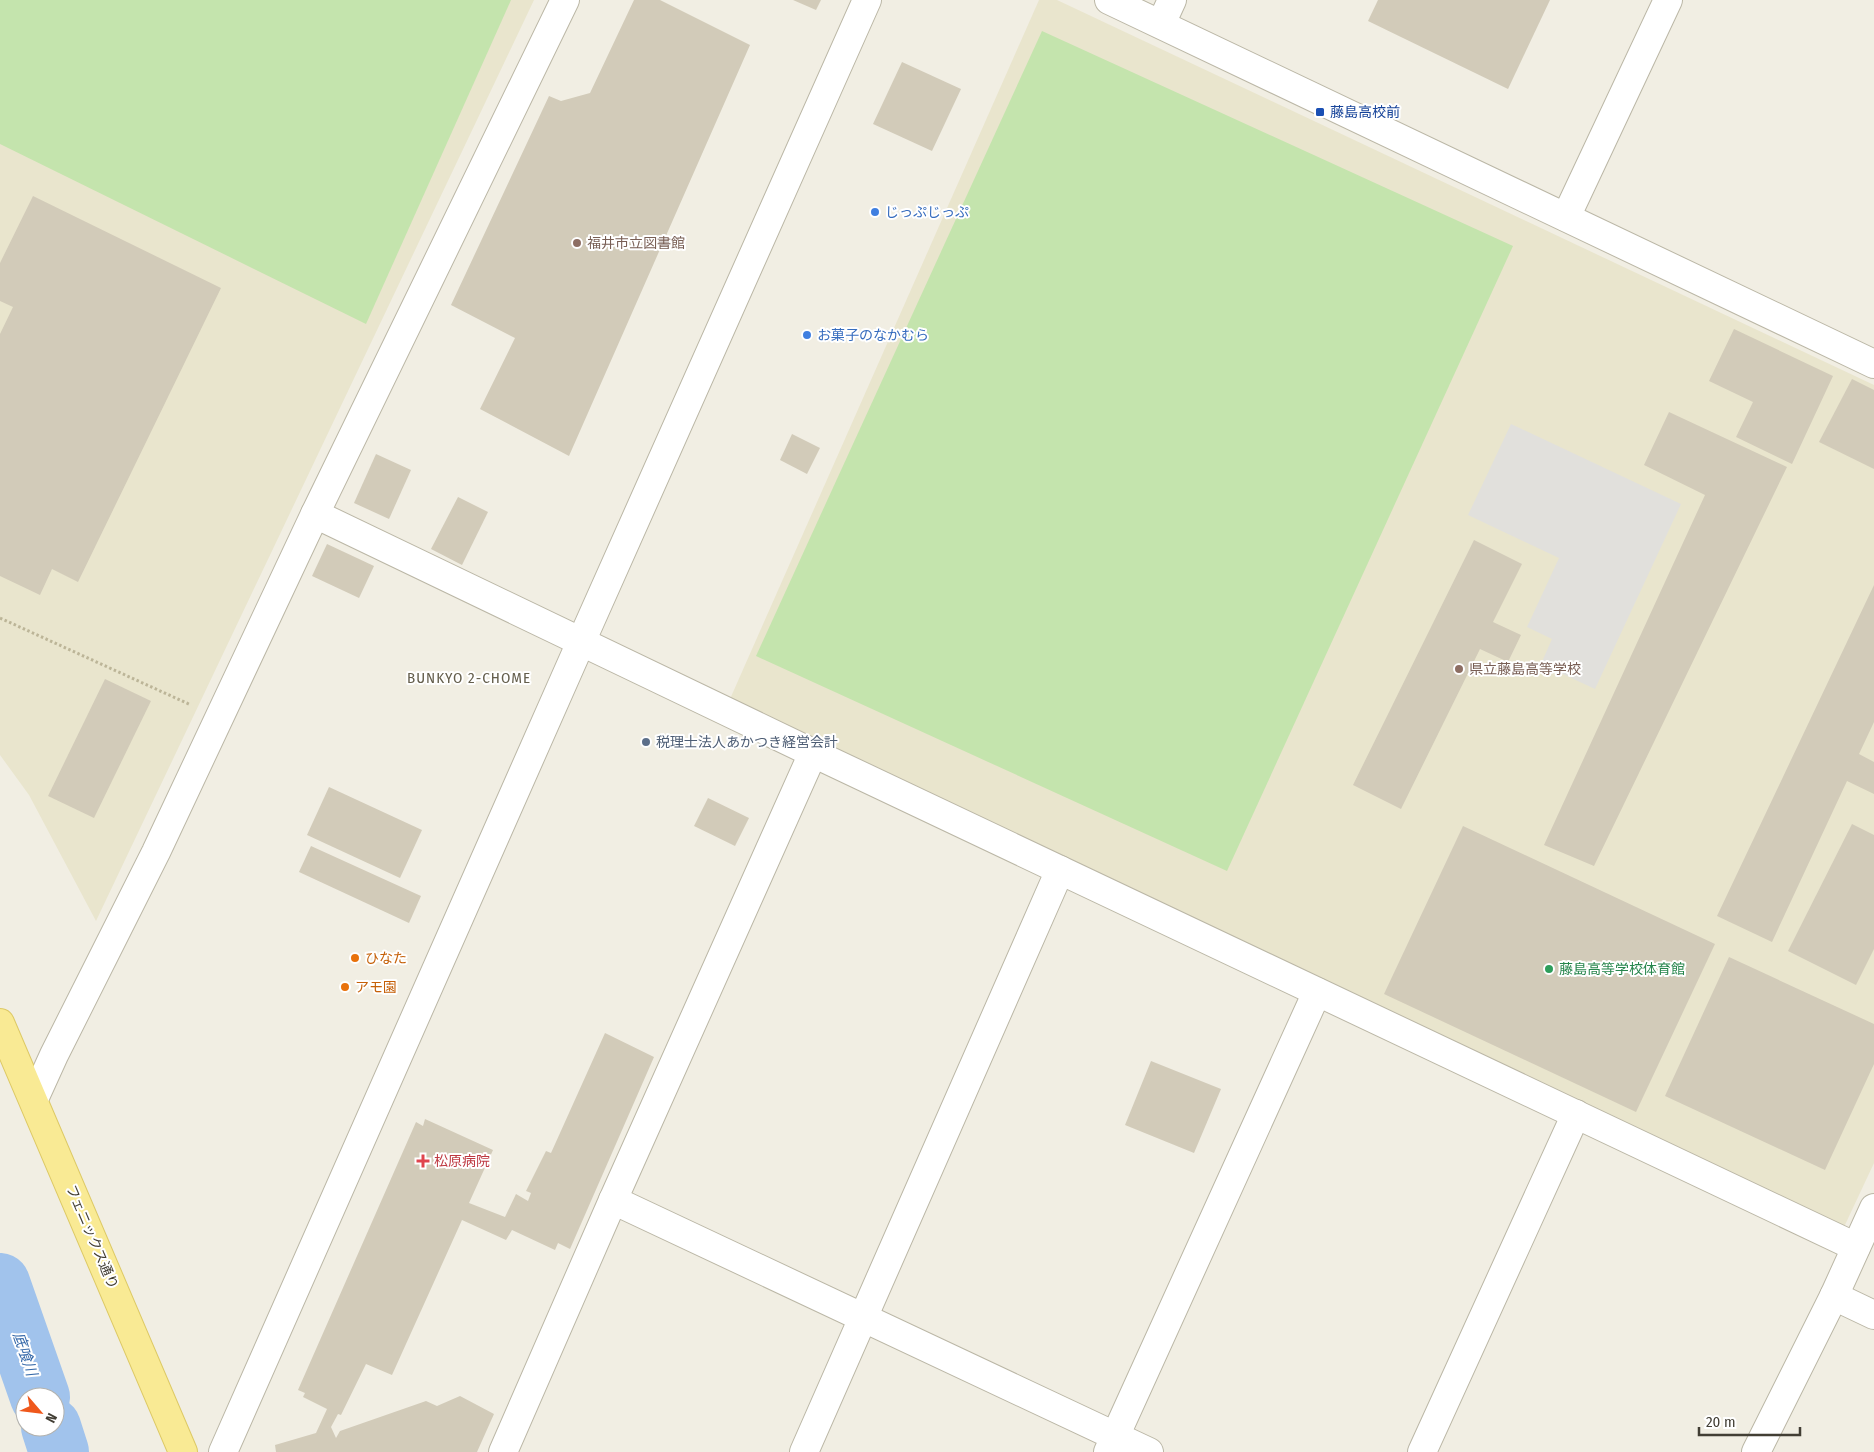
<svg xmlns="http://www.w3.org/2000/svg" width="1874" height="1452" font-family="'Fira Sans Condensed','Noto Sans JP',sans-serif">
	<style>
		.education { fill: #e9e5cd }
		.green { fill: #c4e4ad }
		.parking { fill: #e1e0dc }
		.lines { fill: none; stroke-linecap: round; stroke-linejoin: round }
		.river { stroke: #a1c3ec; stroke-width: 60 }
		.building { fill: #d2cbb9 }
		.minor-casing { stroke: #bbb7a6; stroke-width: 30 }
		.major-casing { stroke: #ddc965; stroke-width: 30 }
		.path { stroke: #bcb598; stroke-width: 3; stroke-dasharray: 2.5 2.5; stroke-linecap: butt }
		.minor { stroke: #fff; stroke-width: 28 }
		.major { stroke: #f9ea94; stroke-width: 28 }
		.transit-dot { fill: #1a4fb4; stroke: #fff; stroke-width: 2 }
		.shop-dot { fill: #3f7fe0; stroke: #fff; stroke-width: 2 }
		.education-dot { fill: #8d6e63; stroke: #fff; stroke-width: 2 }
		.service-dot { fill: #5c6f8a; stroke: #fff; stroke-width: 2 }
		.food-dot { fill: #e8710a; stroke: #fff; stroke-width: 2 }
		.leisure-dot { fill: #2e9e5b; stroke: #fff; stroke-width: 2 }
		.health-dot { fill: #e0444e; stroke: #fff; stroke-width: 2 }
		.labels { text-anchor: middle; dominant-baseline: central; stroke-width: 4; stroke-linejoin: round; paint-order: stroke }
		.transit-label { font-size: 14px; fill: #164399; stroke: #fff; text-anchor: start }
		.shop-label { font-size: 14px; fill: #366cbe; stroke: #fff; text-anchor: start }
		.education-label { font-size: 14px; fill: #785e54; stroke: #fff; text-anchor: start }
		.service-label { font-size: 14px; fill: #4e5e75; stroke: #fff; text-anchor: start }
		.food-label { font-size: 14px; fill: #c56008; stroke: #fff; text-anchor: start }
		.leisure-label { font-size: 14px; fill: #27864d; stroke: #fff; text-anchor: start }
		.health-label { font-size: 14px; fill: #be3a42; stroke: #fff; text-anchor: start }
		.street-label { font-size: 14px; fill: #423e34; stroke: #fff }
		.neighbourhood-label { font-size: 15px; letter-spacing: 1px; fill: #645e4c; stroke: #fff }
		.water-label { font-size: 15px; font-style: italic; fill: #3367a8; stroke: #fff }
	</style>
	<rect width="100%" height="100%" fill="#f1eee3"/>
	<!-- education -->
	<g class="education">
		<path d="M0 0H534L96 921 29 795 0 755Z"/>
		<path d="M1039 0H1057L1874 385V1163L1844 1227 730 699Z"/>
	</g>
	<!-- green -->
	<g class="green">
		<path d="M0 0H511L366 324 0 144Z"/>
		<path d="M1042 31 1513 246 1227 871 756 656Z"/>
	</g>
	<!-- parking -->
	<path class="parking" d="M1511 424 1681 504 1595 689 1541 664 1552 639 1527 627 1559 558 1468 515Z"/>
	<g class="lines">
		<!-- river -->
		<g class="river">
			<path d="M0 1283 40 1397"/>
			<path d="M51 1427 59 1452"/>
		</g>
	</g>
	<!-- building -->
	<g class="building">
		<path d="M634 0H660L750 45 569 456 480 409 515 338 451 305 549 96 561 101 590 93Z"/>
		<path d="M793 0H821L816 10Z"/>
		<path d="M1378 0H1550L1508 89 1368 21Z"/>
		<path d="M902 62 961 89 932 151 873 124Z"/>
		<path d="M33 196 221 288 78 582 52 569 40 595 0 576V334L13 307 0 301V263Z"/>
		<path d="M1734 329 1833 376 1792 464 1736 437 1753 402 1709 381Z"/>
		<path d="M1852 379 1874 390V469L1819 442Z"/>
		<path d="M1669 412 1787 467 1594 866 1544 845 1705 495 1644 465Z"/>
		<path d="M792 434 820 448 807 474 780 460Z"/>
		<path d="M376 454 411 470 389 519 354 503Z"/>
		<path d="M458 497 488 512 462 565 431 549Z"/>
		<path d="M1474 540 1522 564 1493 622 1521 635 1508 662 1480 649 1401 809 1353 785Z"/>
		<path d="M327 544 374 566 359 598 312 576Z"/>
		<path d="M1874 585V722L1859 754 1874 762V794L1847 781 1772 942 1717 916Z"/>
		<path d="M105 679 151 701 94 818 48 796Z"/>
		<path d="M329 787 422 830 400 878 307 835Z"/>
		<path d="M708 798 749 818 735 846 694 826Z"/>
		<path d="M1852 824 1874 835V949L1856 985 1788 951Z"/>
		<path d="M1463 826 1715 944 1636 1112 1384 994Z"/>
		<path d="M311 846 421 896 409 923 299 872Z"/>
		<path d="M1729 957 1874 1024V1064L1825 1170 1665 1096Z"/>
		<path d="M605 1033 654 1057 570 1249 558 1243 555 1250 512 1230 506 1240 462 1220 392 1375 366 1364 341 1415 338 1414 331 1427 336 1438 340 1431 426 1401 437 1406 460 1396 494 1414 477 1452H276L275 1445 316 1433 327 1409 303 1397 305 1393 298 1390 416 1122 423 1126 425 1119 493 1150 469 1203 505 1217 516 1194 528 1201 531 1193 526 1191 546 1151 551 1153Z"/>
		<path d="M1151 1061 1221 1089 1194 1153 1125 1125Z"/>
	</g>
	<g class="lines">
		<defs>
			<g id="minor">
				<path d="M1109 0 1874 364"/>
				<path d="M1161 24 1172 0"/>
				<path d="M1566 217 1668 0"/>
				<path d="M315 514 813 753 1856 1247"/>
				<path d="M34 1099 54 1055 156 852 315 514 565 0"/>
				<path d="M613 1200 1149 1452"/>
				<path d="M1834 1296 1874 1315"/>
				<path d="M223 1452 581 642 867 0"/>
				<path d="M503 1452 613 1200 813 753"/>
				<path d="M804 1452 1060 870"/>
				<path d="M1108 1452 1317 992"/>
				<path d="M1422 1452 1576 1114"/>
				<path d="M1756 1452 1834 1296 1874 1208"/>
			</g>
			<path id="major" d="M0 1023 183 1452"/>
		</defs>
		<!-- minor casing -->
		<use href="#minor" class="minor-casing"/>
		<!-- major casing -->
		<use href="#major" class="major-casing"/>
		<!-- path -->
		<path class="path" d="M0 618 191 705"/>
		<!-- minor -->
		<use href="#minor" class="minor"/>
		<!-- major -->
		<use href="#major" class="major"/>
	</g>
	<!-- markers -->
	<rect class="transit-dot" x="1315" y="107" width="10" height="10" rx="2.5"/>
	<g class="shop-dot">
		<circle cx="875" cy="212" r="5"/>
		<circle cx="807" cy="335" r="5"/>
	</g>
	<g class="education-dot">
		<circle cx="577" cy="243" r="5"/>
		<circle cx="1459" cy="669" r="5"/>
	</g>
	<circle class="service-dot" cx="646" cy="742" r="5"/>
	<g class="food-dot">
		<circle cx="355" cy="958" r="5"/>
		<circle cx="345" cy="987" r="5"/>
	</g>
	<circle class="leisure-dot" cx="1549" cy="969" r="5"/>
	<path class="health-dot" d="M420.5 1153.5h5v5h5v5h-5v5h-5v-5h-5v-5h5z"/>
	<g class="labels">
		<!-- transit labels -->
		<g class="transit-label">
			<text x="1330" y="112">藤島高校前</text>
		</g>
		<!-- shop labels -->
		<g class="shop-label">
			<text x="885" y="212">じっぷじっぷ</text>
			<text x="817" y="335">お菓子のなかむら</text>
		</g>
		<!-- education labels -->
		<g class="education-label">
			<text x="587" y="243">福井市立図書館</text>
			<text x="1469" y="669">県立藤島高等学校</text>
		</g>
		<!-- service labels -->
		<g class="service-label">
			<text x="656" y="742">税理士法人あかつき経営会計</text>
		</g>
		<!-- food labels -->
		<g class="food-label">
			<text x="365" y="958">ひなた</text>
			<text x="355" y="987">アモ園</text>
		</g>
		<!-- leisure labels -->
		<g class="leisure-label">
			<text x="1559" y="969">藤島高等学校体育館</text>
		</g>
		<!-- health labels -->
		<g class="health-label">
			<text x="434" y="1161">松原病院</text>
		</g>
		<!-- street labels -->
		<g class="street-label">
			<text transform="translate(92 1237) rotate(67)">フェニックス通り</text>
		</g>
		<!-- neighbourhood labels -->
		<g class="neighbourhood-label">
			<text x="469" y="678">BUNKYO 2-CHOME</text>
		</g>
		<!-- water labels -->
		<g class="water-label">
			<text transform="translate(25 1354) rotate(71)">底喰川</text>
		</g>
	</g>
	<!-- north arrow -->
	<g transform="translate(40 1412) rotate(118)"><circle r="24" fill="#ffffff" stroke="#b3b2ae"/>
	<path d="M0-4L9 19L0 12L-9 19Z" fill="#ef581c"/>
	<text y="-8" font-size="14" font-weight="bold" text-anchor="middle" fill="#423e34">N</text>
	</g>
	<!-- scale -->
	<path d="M1699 1427v8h101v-8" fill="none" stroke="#423e34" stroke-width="2.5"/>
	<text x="1706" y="1427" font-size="15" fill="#423e34" stroke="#ffffff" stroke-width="4" paint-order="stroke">20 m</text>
</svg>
